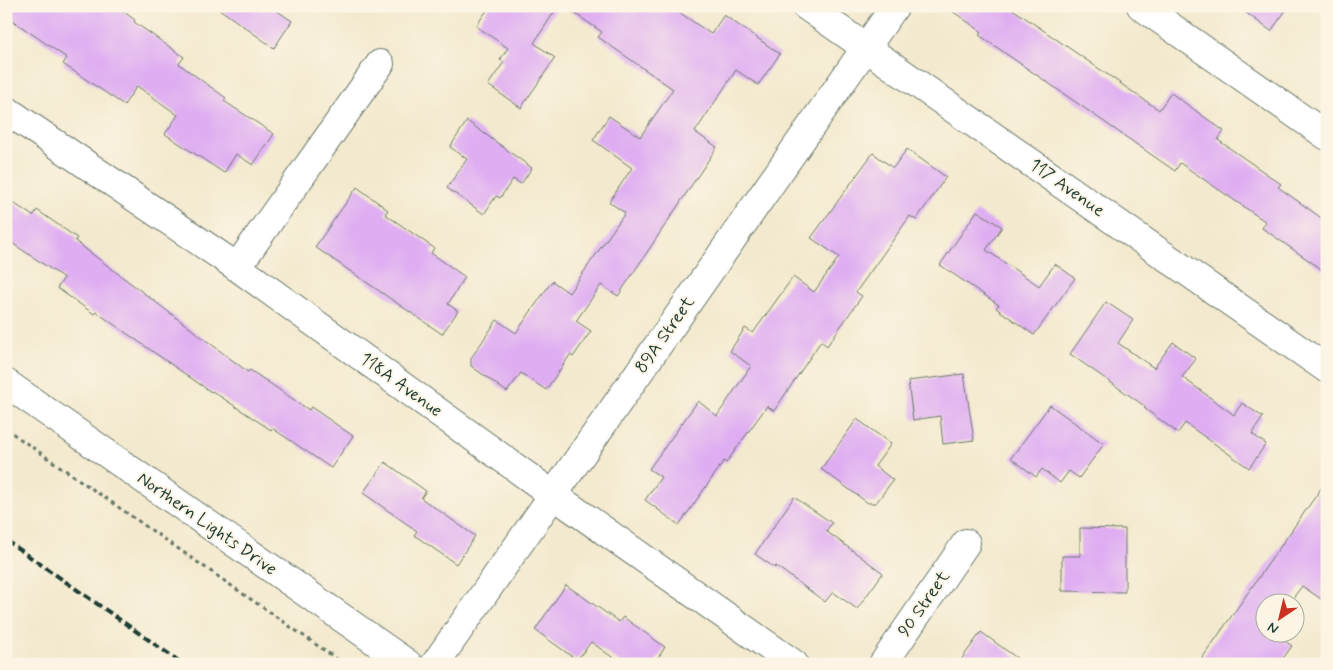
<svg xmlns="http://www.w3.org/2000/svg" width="1333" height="670" font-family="Mynerve,sans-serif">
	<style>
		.building { fill: #dfaef2 }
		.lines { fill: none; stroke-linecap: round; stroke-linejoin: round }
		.minor-casing { stroke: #69796a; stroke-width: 30 }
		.major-casing { stroke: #69796a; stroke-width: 30 }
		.path { stroke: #69796a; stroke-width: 3; stroke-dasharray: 4 4; stroke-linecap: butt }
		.minor { stroke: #fff; stroke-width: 28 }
		.major { stroke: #fff; stroke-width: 28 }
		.rail { stroke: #1f3d34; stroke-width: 4; stroke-dasharray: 8 4; stroke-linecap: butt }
		.labels { text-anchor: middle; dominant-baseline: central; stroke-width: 4; stroke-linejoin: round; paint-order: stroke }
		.street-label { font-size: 18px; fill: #1f3d34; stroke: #fcf5e5 }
	</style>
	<rect width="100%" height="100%" fill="#fcf5e5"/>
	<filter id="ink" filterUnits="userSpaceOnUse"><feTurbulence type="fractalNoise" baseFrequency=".02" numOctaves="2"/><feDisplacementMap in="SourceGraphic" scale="10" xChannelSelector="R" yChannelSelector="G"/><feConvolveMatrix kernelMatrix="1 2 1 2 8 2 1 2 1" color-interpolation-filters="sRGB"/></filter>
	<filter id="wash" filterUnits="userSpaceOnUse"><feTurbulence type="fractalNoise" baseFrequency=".0096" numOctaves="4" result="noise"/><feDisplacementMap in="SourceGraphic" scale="20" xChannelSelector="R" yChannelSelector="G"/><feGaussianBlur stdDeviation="1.12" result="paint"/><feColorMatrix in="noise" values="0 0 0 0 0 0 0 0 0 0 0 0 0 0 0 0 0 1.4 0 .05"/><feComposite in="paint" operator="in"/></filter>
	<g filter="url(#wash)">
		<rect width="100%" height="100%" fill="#f3e9ce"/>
		<g id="blocks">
			<!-- building -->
			<g class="building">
				<path d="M6 6H116L135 20 134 22 184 57 179 64 226 98 224 101 274 134 253 165 236 154 224 173 165 134 178 115 137 86 124 105 63 64 67 58 6 16Z"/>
				<path d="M215 6H270L292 21 274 48Z"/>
				<path d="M490 6H558L534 43 555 58 521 108 488 85 504 62 500 60 508 48 476 26Z"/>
				<path d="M564 6H670L711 34 724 15 780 54 758 85 736 70 695 132 717 147 618 296 601 285 576 321 591 331 573 357 570 355 546 390 521 373 507 392 471 366V358L497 320 516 333 552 281 569 293 625 213 609 202 632 168 593 140 609 116 640 137 673 89 598 37 602 32Z"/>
				<path d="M945 6H1008L1159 110 1171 93 1224 131 1218 140 1281 184 1278 187 1327 222V273L1262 228 1266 222 1180 163 1175 171 979 35 982 32Z"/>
				<path d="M1237 6H1289L1271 31Z"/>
				<path d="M467 121 532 168 521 184 513 179 500 198 496 196 484 214 447 188 467 159 450 147Z"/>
				<path d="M907 149 946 177 916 220 910 216 856 292 862 296 827 346 821 341 774 411 767 406 726 463 724 461 679 525 645 500 661 477 649 469 698 401 717 416 751 366 730 351 745 328 753 333 793 277 814 292 839 257 811 238 873 153 893 168Z"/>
				<path d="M357 187 388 210 385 214 434 248 431 253 465 277 448 304 458 311 442 334 315 247Z"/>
				<path d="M6 198 33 216 37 210 77 238 75 241 248 372 250 370 309 410 311 407 353 436 331 468 272 428 271 430 212 391 211 392 96 312 94 314 57 288 64 278 6 239Z"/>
				<path d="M977 211 1002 227 986 250 1039 286 1055 264 1075 278 1034 335 996 308 999 305 940 265Z"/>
				<path d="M1106 302 1133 320 1118 343 1154 368 1173 342 1196 359 1182 377 1234 415 1242 403 1263 417 1252 434 1266 444 1249 468 1185 423 1178 433 1144 408 1146 407 1070 354Z"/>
				<path d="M964 374 974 440 943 444 940 416 913 420 908 381Z"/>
				<path d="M1050 405 1104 444 1079 478 1069 471 1060 483 1042 469 1036 477 1011 458Z"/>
				<path d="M857 419 891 444 875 466 893 480 876 503H868L821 469Z"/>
				<path d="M385 462 426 491 421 498 475 536 456 564 414 535 417 531 363 493Z"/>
				<path d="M1327 480V603L1302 586 1290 602H1266V632H1272L1292 646 1279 664H1198Z"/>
				<path d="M794 497 832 523 826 531 883 573 857 609 833 592 825 602 776 566 775 568 755 554Z"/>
				<path d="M1080 528 1125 529V592L1062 591V556H1080Z"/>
				<path d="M566 585 619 622 623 617 665 647 654 664H622L591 642 577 660 535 630Z"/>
				<path d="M981 632 1025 664H958Z"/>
			</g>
		</g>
	</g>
	<g filter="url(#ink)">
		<use href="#blocks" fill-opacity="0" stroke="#69796a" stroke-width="1"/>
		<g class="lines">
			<defs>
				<g id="minor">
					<path d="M806 6 1327 369"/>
					<path d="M1141 6 1327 136"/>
					<path d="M6 110 237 267 552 494 794 664"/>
					<path d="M237 267 380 64"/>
					<path d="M435 664 895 6"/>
					<path d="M883 664 966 543"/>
				</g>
				<path id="major" d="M6 383 408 664"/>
			</defs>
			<!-- minor casing -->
			<use href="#minor" class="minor-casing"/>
			<!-- major casing -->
			<use href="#major" class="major-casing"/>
			<!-- path -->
			<path class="path" d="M6 429 344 664"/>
			<!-- minor -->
			<use href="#minor" class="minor"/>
			<!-- major -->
			<use href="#major" class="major"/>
			<!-- rail -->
			<path class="rail" d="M6 540 183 664"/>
		</g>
	</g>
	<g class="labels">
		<!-- street labels -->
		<g class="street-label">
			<text transform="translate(1067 188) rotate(35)">117 Avenue</text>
			<text transform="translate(665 335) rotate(-55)">89A Street</text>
			<text transform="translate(401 385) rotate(36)">118A Avenue</text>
			<text transform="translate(207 524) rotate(35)">Northern Lights Drive</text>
			<text transform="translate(924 604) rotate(-55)">90 Street</text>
		</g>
	</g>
	<!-- margin -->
	<rect width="1333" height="670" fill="none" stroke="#fcf5e5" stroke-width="25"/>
	<!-- north arrow -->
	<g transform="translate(1280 618) rotate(215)"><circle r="24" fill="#fcf5e5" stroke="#a4ab9e"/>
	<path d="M0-4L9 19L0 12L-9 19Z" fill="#c8321e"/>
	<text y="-8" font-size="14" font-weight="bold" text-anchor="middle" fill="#1f3d34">N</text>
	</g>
</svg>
